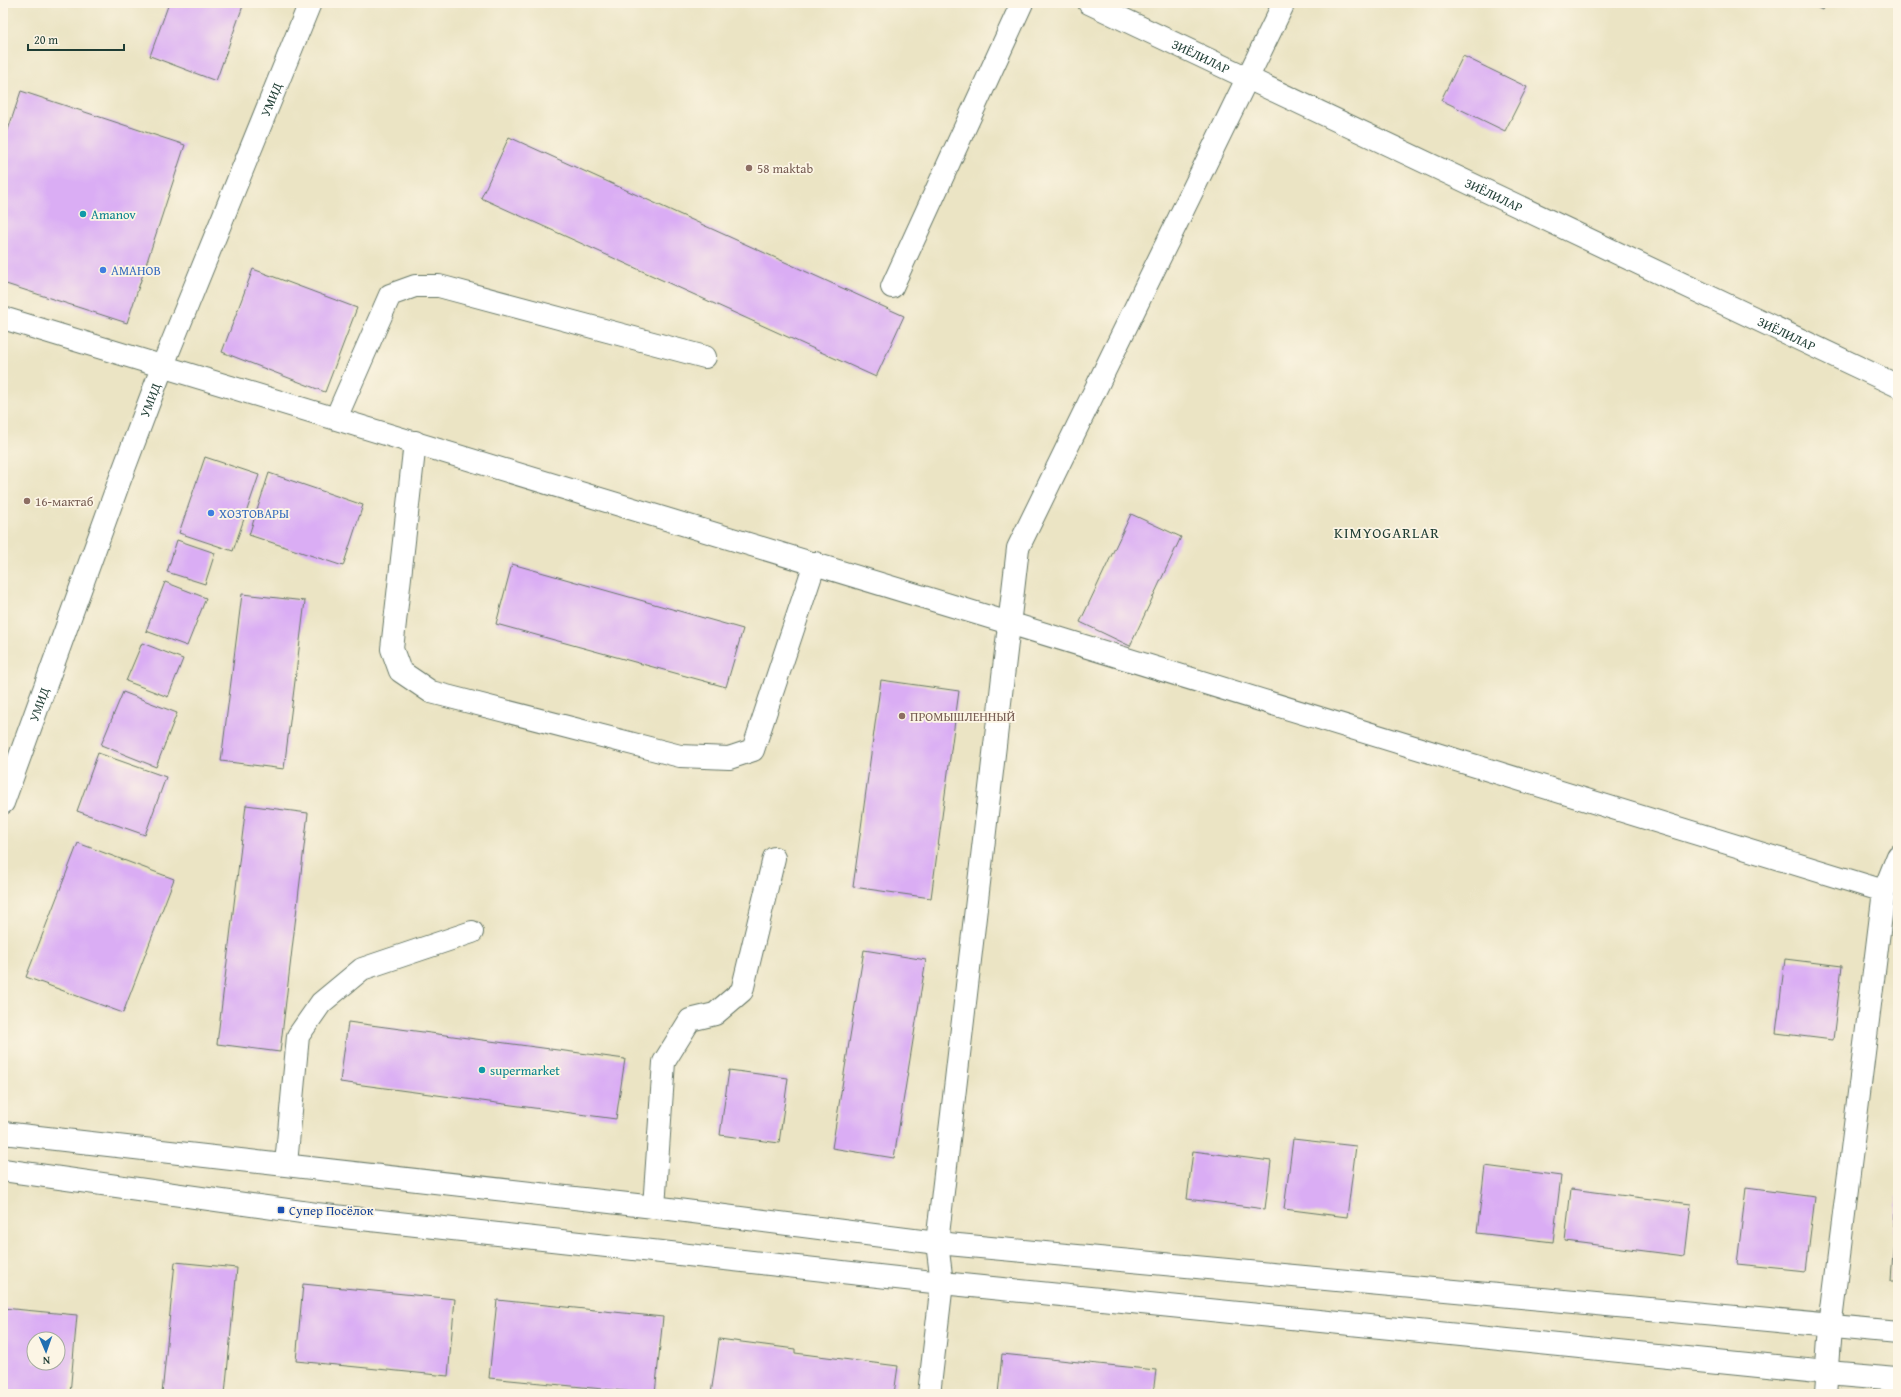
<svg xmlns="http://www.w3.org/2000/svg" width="1901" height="1397" font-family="'Gentium Book Plus',serif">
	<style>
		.building { fill: #daadf4; fill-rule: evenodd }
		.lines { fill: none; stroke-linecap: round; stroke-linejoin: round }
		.minor-casing { stroke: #676; stroke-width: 24 }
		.minor { stroke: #fff; stroke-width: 22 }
		.education-dot { fill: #8d6e63; stroke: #fcf5e5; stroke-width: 1.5 }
		.culture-dot { fill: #0f9aa8; stroke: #fcf5e5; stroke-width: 1.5 }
		.shop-dot { fill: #3f7fe0; stroke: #fcf5e5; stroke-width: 1.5 }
		.transit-dot { fill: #1a4fb4; stroke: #fcf5e5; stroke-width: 1.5 }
		.labels { text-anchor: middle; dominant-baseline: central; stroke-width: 3.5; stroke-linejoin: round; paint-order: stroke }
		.street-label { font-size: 13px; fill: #1f3d34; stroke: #fcf5e5 }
		.education-label { font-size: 13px; fill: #785e54; stroke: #fcf5e5; text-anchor: start }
		.culture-label { font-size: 13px; fill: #0d838f; stroke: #fcf5e5; text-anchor: start }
		.shop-label { font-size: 13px; fill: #366cbe; stroke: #fcf5e5; text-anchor: start }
		.transit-label { font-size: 13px; fill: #164399; stroke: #fcf5e5; text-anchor: start }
		.quarter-label { font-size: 15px; letter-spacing: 1px; fill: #1f3d34; stroke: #fcf5e5 }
	</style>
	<rect width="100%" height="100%" fill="#fcf5e5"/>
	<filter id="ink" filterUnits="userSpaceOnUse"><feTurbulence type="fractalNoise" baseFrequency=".025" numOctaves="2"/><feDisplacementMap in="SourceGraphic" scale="8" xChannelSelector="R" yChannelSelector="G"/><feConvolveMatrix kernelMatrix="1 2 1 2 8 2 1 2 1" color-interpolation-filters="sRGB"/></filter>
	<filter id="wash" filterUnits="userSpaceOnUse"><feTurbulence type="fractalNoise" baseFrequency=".012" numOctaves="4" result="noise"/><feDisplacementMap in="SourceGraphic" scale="16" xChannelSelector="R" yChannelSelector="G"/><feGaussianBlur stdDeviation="0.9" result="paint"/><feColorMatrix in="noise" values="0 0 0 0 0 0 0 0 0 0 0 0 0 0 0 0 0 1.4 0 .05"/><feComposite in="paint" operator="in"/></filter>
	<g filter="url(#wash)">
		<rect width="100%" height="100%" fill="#ebe4c4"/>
		<g id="blocks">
			<!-- building -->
			<g class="building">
				<path d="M169 3H244L216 81 150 56Z"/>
				<path d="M1808 3H1826L1822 10Z"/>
				<path d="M1463 56 1527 87 1505 131 1441 100Z"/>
				<path d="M21 91 185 145 127 323 3 283V145Z"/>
				<path d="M509 137 904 316 876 377 481 198Z"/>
				<path d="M253 269 357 308 325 392 222 352Z"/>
				<path d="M205 457 259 475 233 551 179 533Z"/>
				<path d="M269 473 363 505 343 566 249 535Z"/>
				<path d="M1131 514 1181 537 1130 646 1080 622Z"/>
				<path d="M177 540 215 553 205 584 167 572Z"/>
				<path d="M512 564 743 629 726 687 496 624Z"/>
				<path d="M165 582 206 598 187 646 146 631Z"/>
				<path d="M242 594 305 601 284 769 221 761Z"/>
				<path d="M142 643 183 659 168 697 126 681Z"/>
				<path d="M881 680 959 691 931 898 853 887Z"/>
				<path d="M123 692 177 713 156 767 101 745Z"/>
				<path d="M98 753 166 777 145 835 77 811Z"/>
				<path d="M246 805 308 813 280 1052 217 1044Z"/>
				<path d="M78 843 174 879 123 1013 26 977Z"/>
				<path d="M864 950 926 960 894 1158 832 1148Z"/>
				<path d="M1785 959 1842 966 1833 1040 1776 1033Z"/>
				<path d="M348 1022 625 1059 616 1119 340 1082Z"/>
				<path d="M729 1070 788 1078 779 1143 720 1135Z"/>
				<path d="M1293 1139 1356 1146 1347 1217 1284 1209Z"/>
				<path d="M1193 1151 1271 1161 1265 1209 1187 1199Z"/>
				<path d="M1485 1166 1561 1176 1553 1242 1477 1233Z"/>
				<path d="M1746 1188 1815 1197 1806 1271 1737 1264Z"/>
				<path d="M1571 1189 1691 1204 1685 1256 1565 1241Z"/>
				<path d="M1897 1195H1898V1281H1891Z"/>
				<path d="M175 1262 237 1268 225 1394H162Z"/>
				<path d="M303 1284 455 1299 448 1376 296 1361Z"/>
				<path d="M497 1300 663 1317 655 1394 489 1378Z"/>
				<path d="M3 1308 77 1315 70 1394 3 1392ZM34 1339H58V1363H34Z"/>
				<path d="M719 1339 795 1349V1353L898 1366 894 1394H711Z"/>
				<path d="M1002 1354 1156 1370 1153 1394H998Z"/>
			</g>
		</g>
	</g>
	<g filter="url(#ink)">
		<use href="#blocks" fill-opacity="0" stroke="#676" stroke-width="1"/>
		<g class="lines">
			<defs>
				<g id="minor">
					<path id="s1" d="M1089 3 1898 386"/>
					<path d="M892 287 1022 3"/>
					<path d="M3 318 1009 623 1884 891"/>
					<path d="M336 418 390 295 415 286H439L705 357"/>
					<path d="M415 442 392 649 400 671 431 692 680 756 729 758 753 750 815 563"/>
					<path id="s2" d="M3 803 119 482 163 365 310 3"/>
					<path d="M3 1133 654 1207 937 1243 1898 1332"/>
					<path d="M286 1164 298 1036 321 1003 362 969 472 932"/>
					<path d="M3 1170 316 1214 942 1283 1827 1372 1898 1378"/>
					<path d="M654 1207 664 1062 690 1020 715 1014 742 991 774 858"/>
					<path d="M929 1394 942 1283 937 1243 1018 548 1284 3"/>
					<path d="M1825 1394 1830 1327 1884 891 1898 856"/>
				</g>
			</defs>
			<!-- minor casing -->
			<use href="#minor" class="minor-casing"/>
			<!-- minor -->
			<use href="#minor" class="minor"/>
		</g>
	</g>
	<!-- markers -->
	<g class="education-dot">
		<circle cx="749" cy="168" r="4"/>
		<circle cx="27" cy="501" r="4"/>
		<circle cx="902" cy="716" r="4"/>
	</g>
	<g class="culture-dot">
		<circle cx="83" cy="214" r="4"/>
		<circle cx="482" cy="1070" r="4"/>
	</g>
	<g class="shop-dot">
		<circle cx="103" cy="270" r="4"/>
		<circle cx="211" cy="513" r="4"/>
	</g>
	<rect class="transit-dot" x="277" y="1206" width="8" height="8" rx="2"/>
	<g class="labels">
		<!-- street labels -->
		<g class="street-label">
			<text stroke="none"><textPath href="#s1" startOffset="124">ЗИЁЛИЛАР</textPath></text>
			<text stroke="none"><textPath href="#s2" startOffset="753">УМИД</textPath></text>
			<text stroke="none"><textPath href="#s1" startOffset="448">ЗИЁЛИЛАР</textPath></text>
			<text stroke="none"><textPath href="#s1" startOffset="772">ЗИЁЛИЛАР</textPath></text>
			<text stroke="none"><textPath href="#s2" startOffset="429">УМИД</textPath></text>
			<text stroke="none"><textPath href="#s2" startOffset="105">УМИД</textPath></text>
		</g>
		<!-- education labels -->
		<g class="education-label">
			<text x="757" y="168">58 maktab</text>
			<text x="35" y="501">16-мактаб</text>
			<text x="910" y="716">ПРОМЫШЛЕННЫЙ</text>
		</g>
		<!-- culture labels -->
		<g class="culture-label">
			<text x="91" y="214">Amanov</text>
			<text x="490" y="1070">supermarket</text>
		</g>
		<!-- shop labels -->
		<g class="shop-label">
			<text x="111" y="270">АМАНОВ</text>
			<text x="219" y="513">ХОЗТОВАРЫ</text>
		</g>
		<!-- transit labels -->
		<g class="transit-label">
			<text x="289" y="1210">Супер Посёлок</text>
		</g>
		<!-- quarter labels -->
		<g class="quarter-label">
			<text x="1387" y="532">KIMYOGARLAR</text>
		</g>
	</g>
	<!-- margin -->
	<rect width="1901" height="1397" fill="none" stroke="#fcf5e5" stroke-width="16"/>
	<!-- north arrow -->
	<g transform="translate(46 1351) rotate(178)"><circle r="19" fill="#fcf5e5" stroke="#a4ab9e"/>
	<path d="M0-3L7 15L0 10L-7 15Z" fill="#1f6fb2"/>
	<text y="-6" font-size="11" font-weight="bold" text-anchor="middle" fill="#1f3d34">N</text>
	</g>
	<!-- scale -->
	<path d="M28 44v6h96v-6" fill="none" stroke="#1f3d34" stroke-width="2"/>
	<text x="34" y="44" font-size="12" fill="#1f3d34" stroke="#fcf5e5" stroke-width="3" paint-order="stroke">20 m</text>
</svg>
